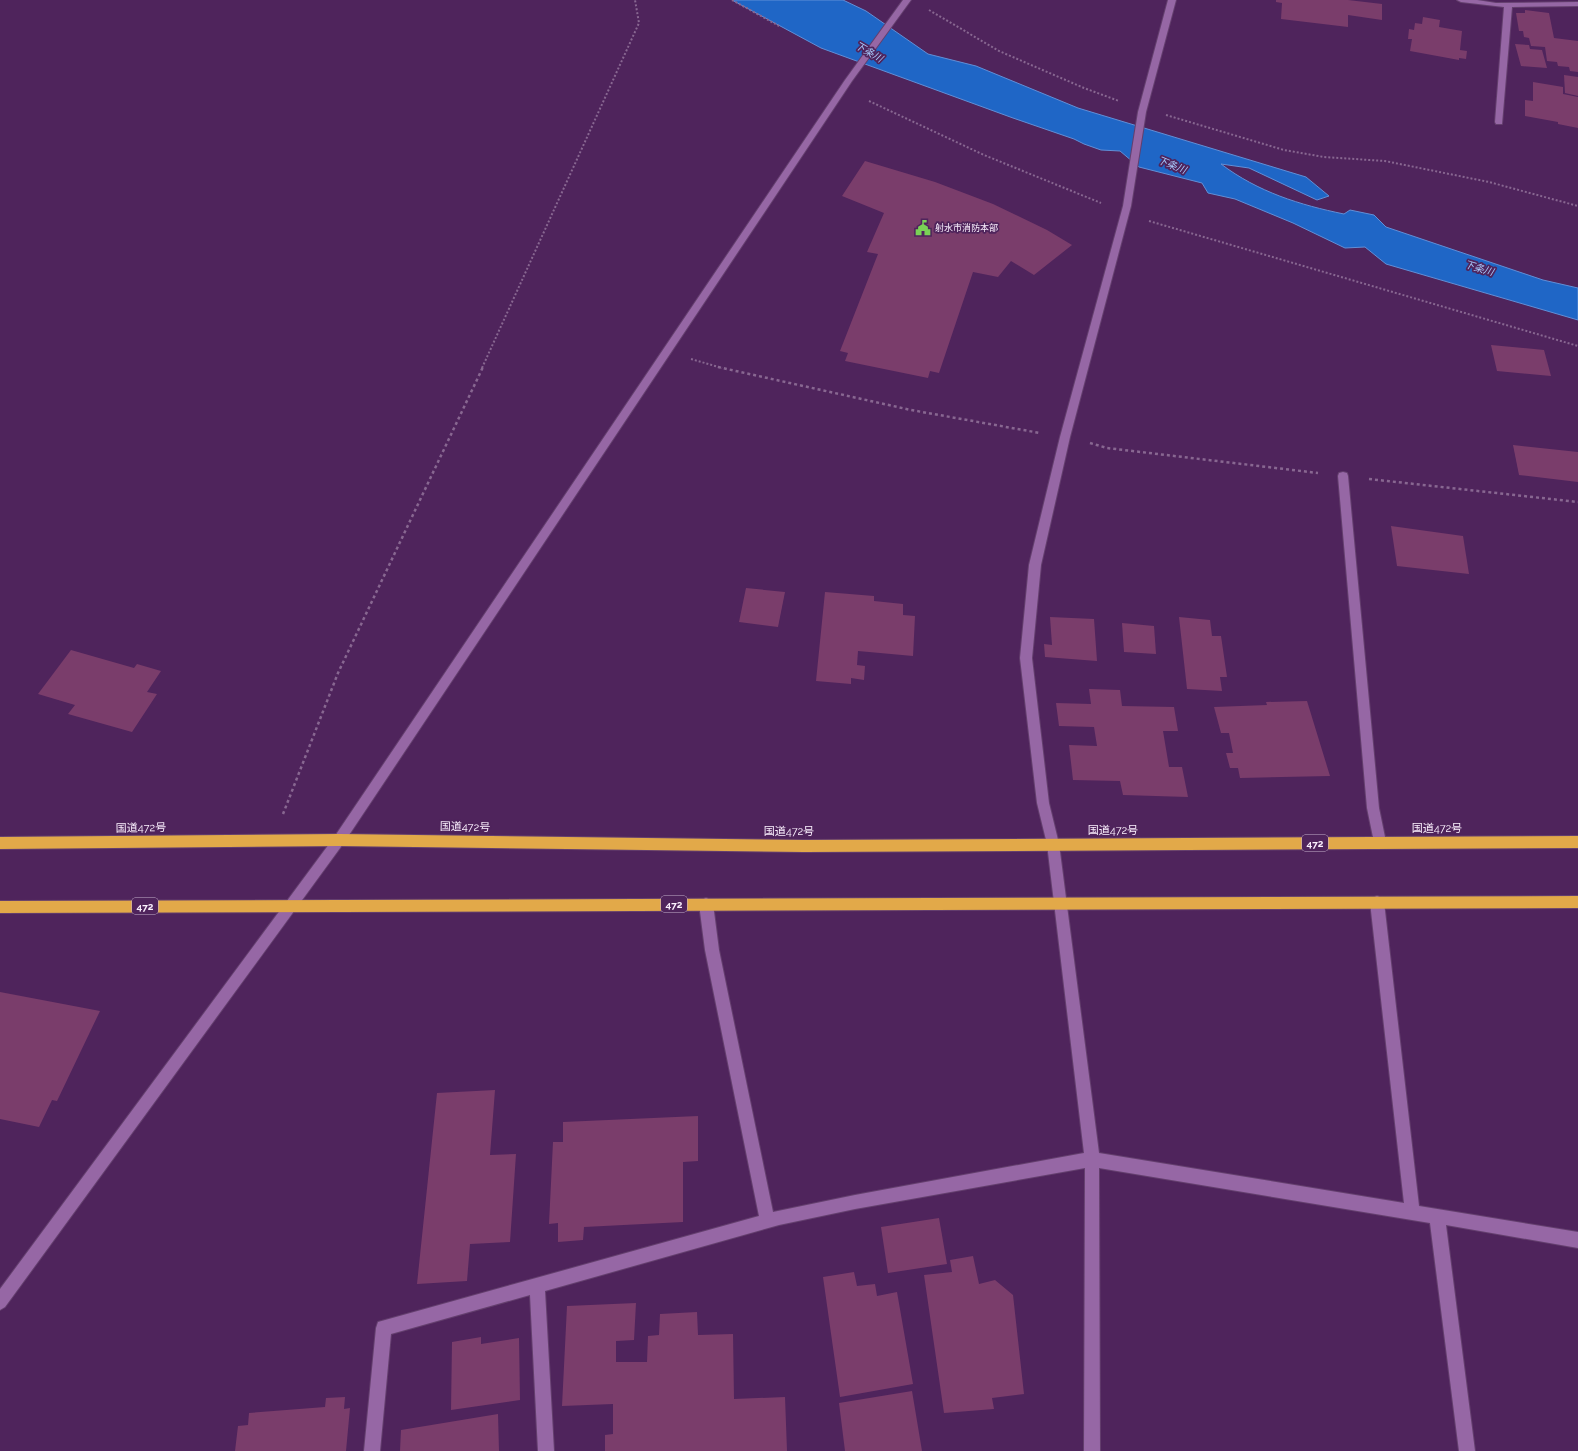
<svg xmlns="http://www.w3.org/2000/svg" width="1578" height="1451" font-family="Raleway,'Noto Sans JP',sans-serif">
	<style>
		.water { fill: #1f66c6; stroke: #618fd7 }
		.building { fill: #7a3d6b }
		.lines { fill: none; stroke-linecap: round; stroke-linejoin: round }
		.minor-casing { stroke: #643f6e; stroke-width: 2 }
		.highway-casing { stroke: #643f6e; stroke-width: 2 }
		.path-far1 { stroke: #886791; stroke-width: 2; stroke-dasharray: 2 2; stroke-linecap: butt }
		.path { stroke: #886791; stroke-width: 2.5; stroke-dasharray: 3 3; stroke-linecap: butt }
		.minor { fill: #9667a5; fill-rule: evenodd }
		.highway { fill: #e2a949; fill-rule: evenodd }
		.labels { text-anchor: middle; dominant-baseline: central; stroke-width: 3.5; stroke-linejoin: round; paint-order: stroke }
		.far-poi-label { font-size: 9px; fill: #fbf0fe; stroke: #4f245c; text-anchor: start }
		.far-water-label { font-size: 10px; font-style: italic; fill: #a8cafb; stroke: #4f245c }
		.shield { fill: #4f245c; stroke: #c7b3cd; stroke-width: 1 }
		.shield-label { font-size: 10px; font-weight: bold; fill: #fbf0fe }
		.street-label { font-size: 11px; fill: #fbf0fe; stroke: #4f245c }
	</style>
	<rect width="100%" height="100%" fill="#4f245c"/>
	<!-- water -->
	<path class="water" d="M732 0H843L866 11 928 54 976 66 1078 108 1306 177 1329 196 1317 200 1249 168 1221 164C1258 192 1300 205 1344 214L1350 210 1374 215 1386 227 1543 280 1578 288V320L1386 264 1365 247 1345 248 1293 223 1235 199 1208 193 1202 183 1139 167 1120 151 1101 150 1084 144 1074 139 1013 118 821 48Z"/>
	<!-- building -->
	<g class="building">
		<path d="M1276 0H1348L1382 4V20L1348 15V27L1281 19 1282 3 1276 2Z"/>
		<path d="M1525 10 1549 13 1554 38 1578 41V72L1570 71 1569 67 1558 66 1557 62 1547 61 1545 47 1531 46 1529 38 1524 37 1523 31H1519L1516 13H1525Z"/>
		<path d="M1423 17 1440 20 1439 27 1462 31 1460 50 1467 51 1466 59 1459 58V60L1410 51 1412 39H1408L1409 29 1414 30 1415 23 1422 24Z"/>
		<path d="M1515 44 1529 45 1530 49 1542 50 1547 68 1521 66Z"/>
		<path d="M1564 75 1578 77V96L1565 93Z"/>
		<path d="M1533 82 1563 87V94L1578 97V128L1558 124V122L1525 116V100L1533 101Z"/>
		<path d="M865 161 935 182 993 204 1047 230 1072 245 1034 275 1011 261 998 277 973 272 939 373 930 371 928 378 845 361 848 353 840 351 878 254 867 252 884 213 842 196Z"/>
		<path d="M1491 345 1544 350 1551 376 1497 371Z"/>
		<path d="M1513 445 1578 452V482L1519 475Z"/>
		<path d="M1391 526 1463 536 1469 574 1397 566Z"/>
		<path d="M746 588 785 592 778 627 739 622Z"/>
		<path d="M825 592 874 596V601L903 604V615L915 616 913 656 858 651 857 665 865 666 864 680 851 678V684L816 681Z"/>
		<path d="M1050 617 1094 619 1097 661 1045 657 1044 644 1052 645Z"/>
		<path d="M1179 617 1210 620 1212 636H1221L1227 677H1220L1222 691 1187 689Z"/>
		<path d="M1122 623 1154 626 1156 654 1124 652Z"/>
		<path d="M71 650 134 668 137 664 161 671 147 692 157 694 132 732 68 714 75 705 38 694Z"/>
		<path d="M1089 689 1120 690 1122 706 1174 707 1178 731H1163L1169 767H1182L1188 797 1123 795 1120 781 1073 780 1069 745 1097 746 1094 727 1059 726 1056 703 1091 704Z"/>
		<path d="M1307 701 1330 776 1240 778 1238 768H1230L1226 753H1233L1229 733H1221L1214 707 1267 705 1266 702Z"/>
		<path d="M0 992 100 1011 57 1101 52 1100 39 1127 0 1119Z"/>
		<path d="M495 1090 490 1155 516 1154 510 1242 470 1244 467 1281 417 1284 437 1093Z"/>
		<path d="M698 1116V1161L683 1162V1222L584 1227 583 1240 558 1242V1223L549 1224 553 1142H563V1122Z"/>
		<path d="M939 1218 947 1264 888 1273 881 1227Z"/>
		<path d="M973 1256 979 1284 995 1280 1013 1295 1024 1394 992 1398 994 1409 944 1413 924 1275 952 1272 950 1260Z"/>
		<path d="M854 1272 857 1286 875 1284 877 1296 897 1292 913 1384 840 1397 823 1277Z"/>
		<path d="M636 1303 634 1340 616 1341V1362H647L648 1336 659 1335 660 1314 697 1312 698 1335 733 1334 734 1399 785 1397 787 1451H605V1435L613 1434V1404L562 1406 567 1306Z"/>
		<path d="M481 1337V1344L519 1338 520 1400 451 1410 452 1342Z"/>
		<path d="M912 1391 922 1451H845L839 1403Z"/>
		<path d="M345 1397 344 1409 350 1408 346 1451H235L238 1426 248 1425 249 1413 325 1407 326 1398Z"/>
		<path d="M498 1414 499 1451H400L401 1430Z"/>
	</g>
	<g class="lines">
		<defs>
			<g id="minor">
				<path d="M903 0H911L852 81 343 844 5 1307 0 1310V1289L335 836 845 80Z"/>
				<path d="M1168 0H1176L1146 112 1131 206 1070 437 1041 565 1032 658 1049 803 1059 844 1099 1153 1404 1203 1370 902 1372 898 1377 896 1382 898 1384 902 1419 1206 1578 1232V1248L1446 1225 1475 1451H1459L1430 1223 1099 1168 1100 1451H1084L1085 1168 855 1209 779 1225 545 1291 554 1451H538L530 1295 391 1334 380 1451H364L376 1328 378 1322 759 1216 705 950 699 904 701 900 706 898 711 900 713 904 719 950 773 1212 855 1195 1084 1153 1047 844 1037 803 1020 658 1029 565 1060 437 1123 206 1138 112Z"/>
				<path d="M1457 0H1477L1496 3 1578 2V6L1512 7 1502 124H1496L1495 122 1504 7 1461 2Z"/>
				<path d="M1343 472 1347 473 1348 476 1379 808 1386 842 1384 846 1380 848 1376 846 1374 842 1367 808 1338 476 1339 473Z"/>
			</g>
			<g id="highway">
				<path d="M339 834 804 840 1578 836V848L804 852 339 846 0 849V837Z"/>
				<path d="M1578 896V908L0 913V901Z"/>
			</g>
		</defs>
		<!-- minor casing -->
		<use href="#minor" class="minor-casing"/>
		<!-- highway casing -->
		<use href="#highway" class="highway-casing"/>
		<!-- path-far1 -->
		<g class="path-far1">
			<path d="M732 0 779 26"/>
			<path d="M929 10 999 51 1084 88 1119 101"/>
			<path d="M869 101 984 155 1101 203"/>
			<path d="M1166 115 1284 150 1324 157 1385 161 1489 182 1578 206"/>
			<path d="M1149 221 1578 346"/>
			<path d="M691 359 722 368"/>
			<path d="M482 368 639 23 635 0"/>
		</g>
		<!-- path -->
		<g class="path">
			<path d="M718 367 911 410 1040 433"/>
			<path d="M1090 443 1107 448 1318 473"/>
			<path d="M1369 479 1578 502"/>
			<path d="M283 814 338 673 483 367"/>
		</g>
		<!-- minor -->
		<use href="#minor" class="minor"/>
		<!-- highway -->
		<use href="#highway" class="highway"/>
	</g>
	<!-- icons -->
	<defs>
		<symbol id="civic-bare" viewBox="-9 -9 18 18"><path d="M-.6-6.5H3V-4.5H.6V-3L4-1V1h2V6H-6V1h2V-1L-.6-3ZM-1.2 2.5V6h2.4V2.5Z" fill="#7ad156" stroke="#4f245c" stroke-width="2.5" paint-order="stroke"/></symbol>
	</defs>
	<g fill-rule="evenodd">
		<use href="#civic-bare" x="912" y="217" width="22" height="22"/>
	</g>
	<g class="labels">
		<!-- far-poi labels -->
		<g class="far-poi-label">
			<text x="935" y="228">射水市消防本部</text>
		</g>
		<!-- far-water labels -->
		<g class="far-water-label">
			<text transform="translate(869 52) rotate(30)">下条川</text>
			<text transform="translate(1172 165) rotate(22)">下条川</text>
			<text transform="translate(1479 268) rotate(17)">下条川</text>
		</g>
		<!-- shield labels -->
		<g class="shield">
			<rect x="1302" y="835" width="26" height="16" rx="3"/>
			<rect x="661" y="896" width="26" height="16" rx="3"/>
			<rect x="132" y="898" width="26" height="16" rx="3"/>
		</g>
		<g class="shield-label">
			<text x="1315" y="843">472</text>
			<text x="674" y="904">472</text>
			<text x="145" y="906">472</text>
		</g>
		<!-- street labels -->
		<g class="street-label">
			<text transform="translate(465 827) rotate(1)">国道472号</text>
			<text transform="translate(141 828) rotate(-1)">国道472号</text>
			<text x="1437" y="828">国道472号</text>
			<text x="1113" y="830">国道472号</text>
			<text x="789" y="831">国道472号</text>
		</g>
	</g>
</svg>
